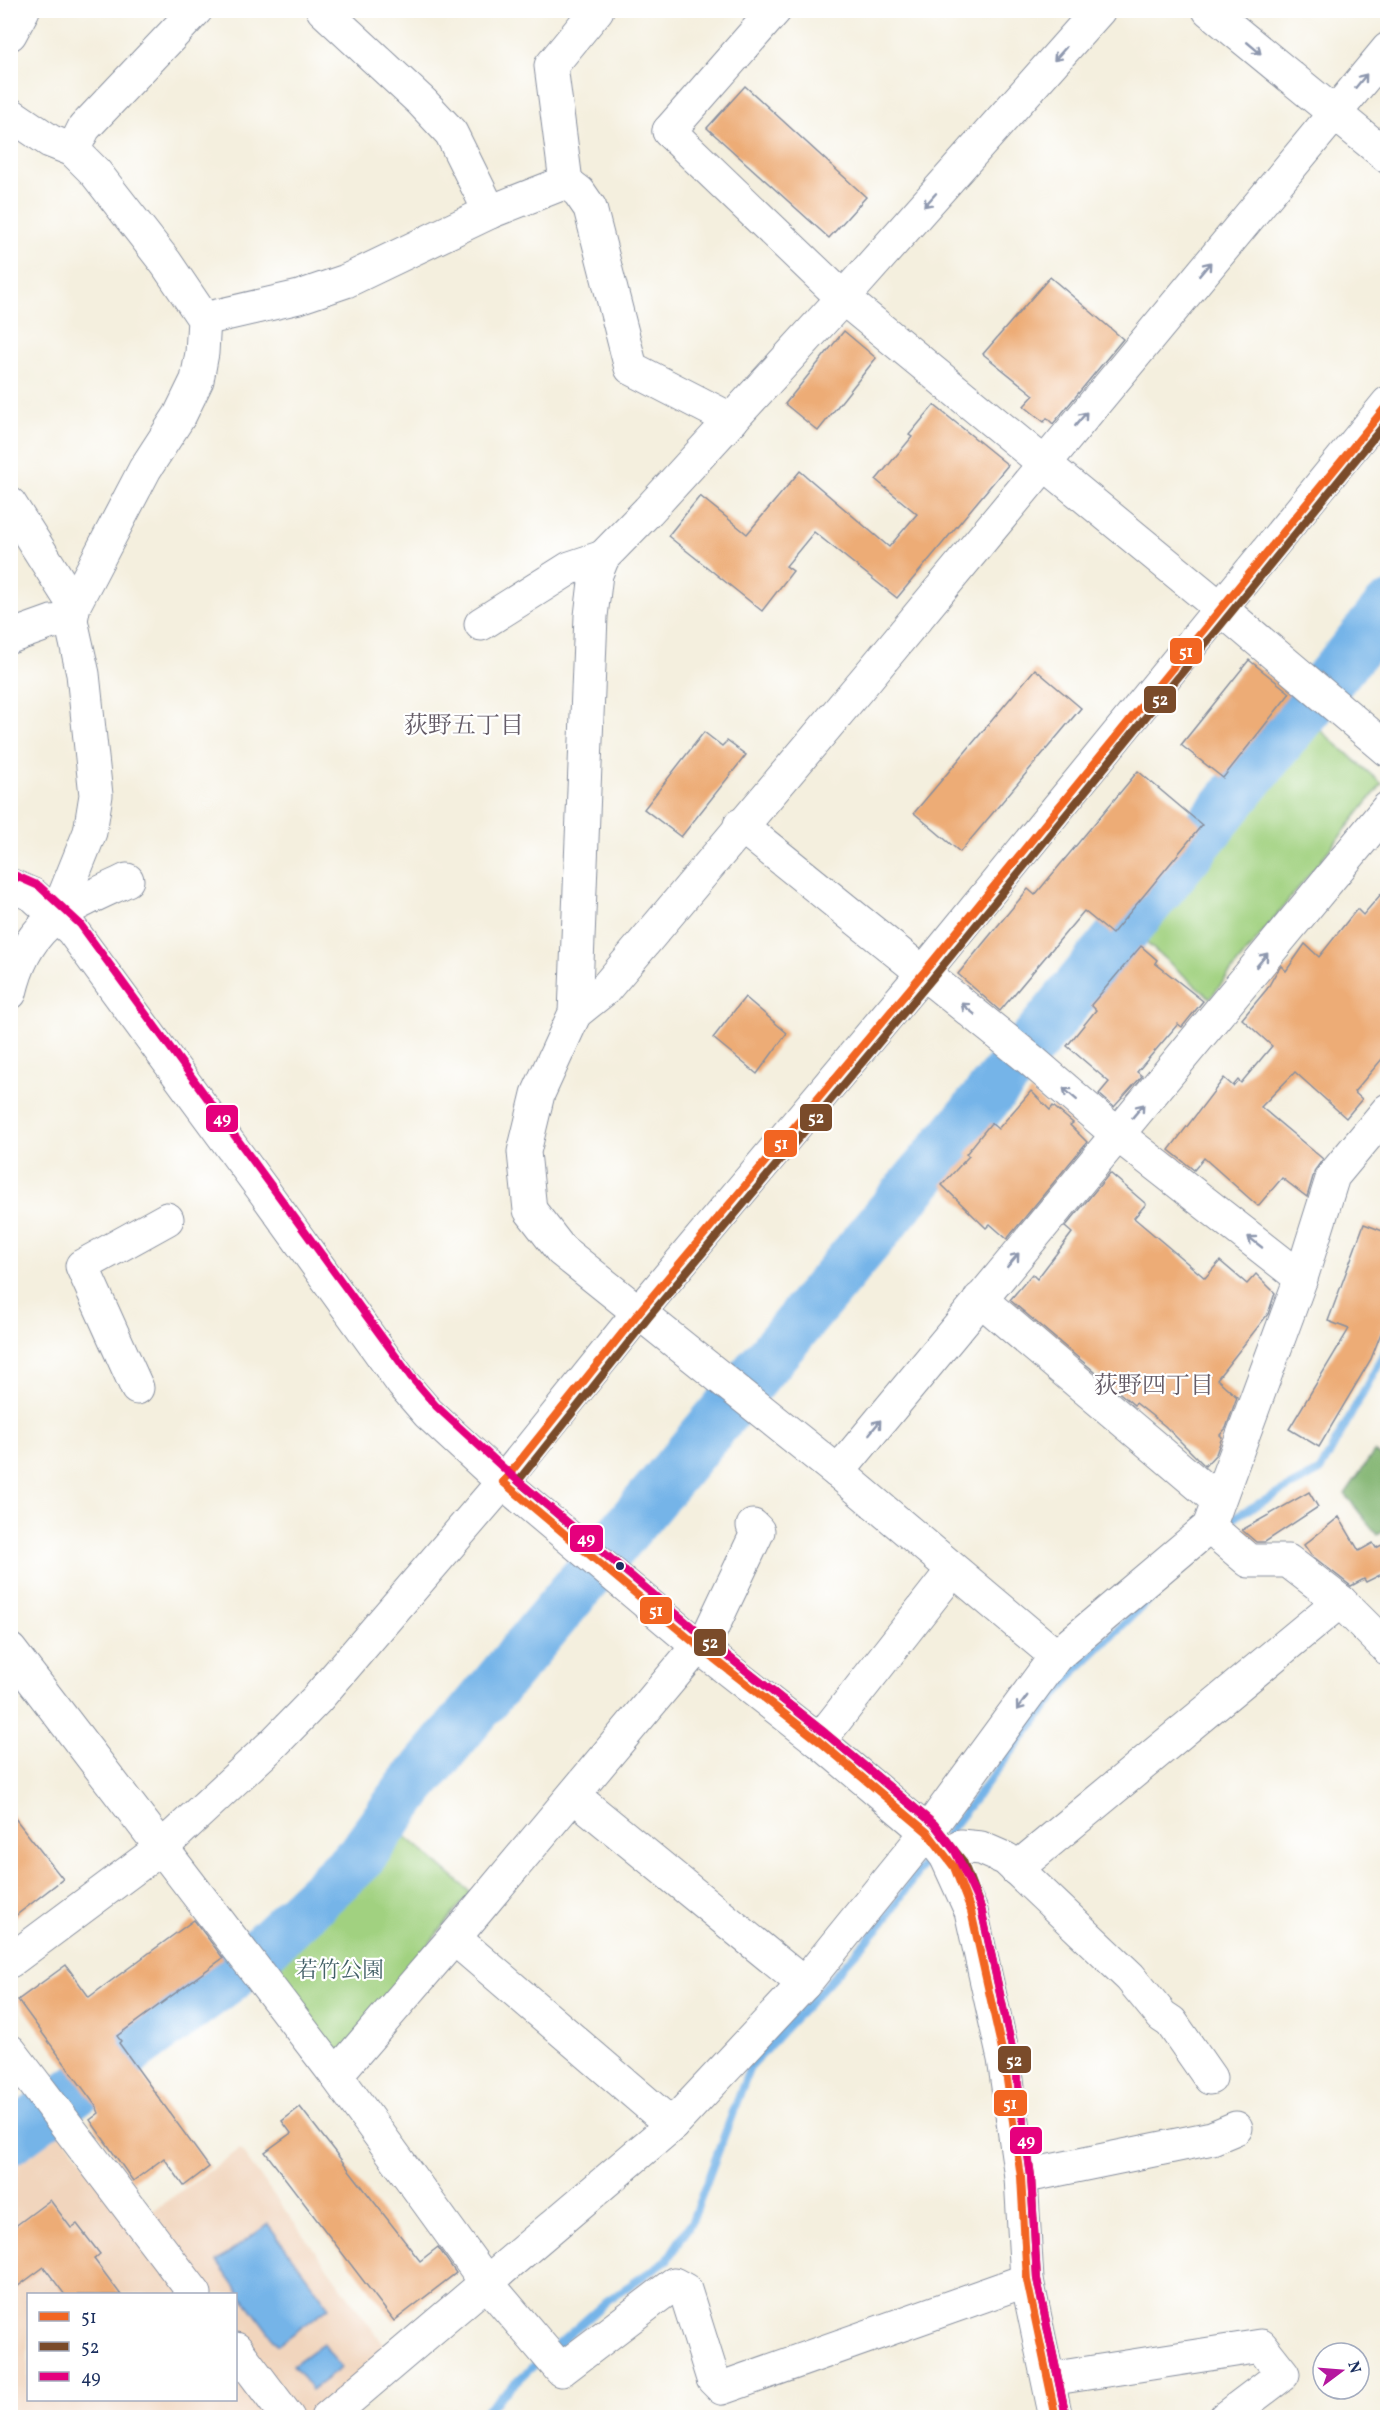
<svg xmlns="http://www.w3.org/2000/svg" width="1398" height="2428" font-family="Vollkorn,'Noto Serif JP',serif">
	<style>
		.built { fill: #f1d5bd; fill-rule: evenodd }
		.green { fill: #a1d180; stroke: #5e806f; stroke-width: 1.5 }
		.forest { fill: #80b36e; stroke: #4e7166; stroke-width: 1.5 }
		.water { fill: #74b4e8; stroke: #4872a3; stroke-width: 1.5 }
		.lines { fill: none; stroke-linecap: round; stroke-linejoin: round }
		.stream { stroke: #74b4e8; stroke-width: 8 }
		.river { stroke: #74b4e8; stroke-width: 51 }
		.building { fill: #edac76 }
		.street-casing { stroke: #888f9e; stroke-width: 35 }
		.secondary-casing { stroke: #888f9e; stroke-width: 35 }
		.street { stroke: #fff; stroke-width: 33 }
		.secondary { stroke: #fff; stroke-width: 33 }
		.bus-1-casing { stroke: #fff; stroke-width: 12 }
		.bus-2-casing { stroke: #fff; stroke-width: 12 }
		.bus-3-casing { stroke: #fff; stroke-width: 12 }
		.bus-1 { stroke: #f26522; stroke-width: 8 }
		.bus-2 { stroke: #7a4b2a; stroke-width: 8 }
		.bus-3 { stroke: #e5007d; stroke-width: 8 }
		.oneway { stroke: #8d97ae }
		.bus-dot { fill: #1b2f5e; stroke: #fff; stroke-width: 2 }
		.labels { text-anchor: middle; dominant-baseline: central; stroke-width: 4.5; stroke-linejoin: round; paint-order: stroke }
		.park-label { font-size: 22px; fill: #436068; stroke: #fff }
		.neighbourhood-label { font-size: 24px; fill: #645b66; stroke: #fff }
		.line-badge { stroke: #fff; stroke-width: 2 }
		.badge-label { font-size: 16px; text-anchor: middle; font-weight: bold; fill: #fff }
	</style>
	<rect width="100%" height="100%" fill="#fff"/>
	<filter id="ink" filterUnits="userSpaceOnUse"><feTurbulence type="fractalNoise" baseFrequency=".0167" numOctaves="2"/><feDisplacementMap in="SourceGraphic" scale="12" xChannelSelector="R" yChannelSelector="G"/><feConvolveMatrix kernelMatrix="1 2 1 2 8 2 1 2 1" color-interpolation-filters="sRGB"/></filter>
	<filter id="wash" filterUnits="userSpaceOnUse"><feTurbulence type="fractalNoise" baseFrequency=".008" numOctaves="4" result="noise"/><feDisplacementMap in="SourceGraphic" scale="24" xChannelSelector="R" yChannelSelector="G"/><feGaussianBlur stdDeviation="1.35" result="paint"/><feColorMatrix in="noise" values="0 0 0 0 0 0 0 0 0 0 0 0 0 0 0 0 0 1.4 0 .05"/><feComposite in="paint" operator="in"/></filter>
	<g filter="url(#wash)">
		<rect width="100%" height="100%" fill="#f4efde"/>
		<!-- built -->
		<path class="built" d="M53 2123 133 2225 240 2149 390 2353 314 2417 11 2418V2155ZM28 2294H236V2400H28Z"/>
		<!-- green -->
		<g class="green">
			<path d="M1319 729 1382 784 1210 998 1144 941Z"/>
			<path d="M403 1834 471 1892 341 2052 329 2049 269 1971Z"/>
		</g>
		<!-- forest -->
		<path class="forest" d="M1374 1452 1388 1462 1387 1528 1377 1535 1345 1494Z"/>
		<!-- water -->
		<g class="water">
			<path d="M268 2224 329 2307 278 2345 217 2262Z"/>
			<path d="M323 2343 341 2368 312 2390 293 2365Z"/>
		</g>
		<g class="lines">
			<!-- stream -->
			<g class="stream">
				<path d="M1381 616 1388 621"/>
				<path d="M1221 1531 1236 1516 1320 1471 1388 1347"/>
				<path d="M947 1834 1076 1670 1162 1587"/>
				<path d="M553 2349 608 2300 667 2260 692 2221 750 2067 883 1923 929 1856"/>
				<path d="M478 2418 543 2357"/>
			</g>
			<!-- river -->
			<path class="river" d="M10 2139 231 1976 260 1951 360 1857 410 1788 1040 1034 1388 608"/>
		</g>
		<g id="blocks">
			<!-- building -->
			<g class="building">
				<path d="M745 86 866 197 829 238 707 128Z"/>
				<path d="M1050 277 1123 339 1053 424 1047 418 1044 422 1024 406 1034 395 983 354Z"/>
				<path d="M844 331 876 358 818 431 785 404Z"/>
				<path d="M934 405 1008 465 897 598 814 532 786 566 793 571 762 611 668 536 700 496 747 534 800 471 889 547 917 514 876 480 912 437 909 435Z"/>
				<path d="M1249 660 1290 693 1223 778 1181 745Z"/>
				<path d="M1035 669 1081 708 960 852 914 813Z"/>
				<path d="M704 732 722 746 727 741 746 755 681 837 644 809Z"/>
				<path d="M1138 771 1202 825 1112 934 1084 911 1000 1011 958 974 1028 889 1035 895Z"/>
				<path d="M1388 886V1052L1354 1092 1362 1099 1346 1118 1295 1072 1261 1107 1323 1159 1315 1170 1307 1197 1282 1178 1258 1206 1204 1158 1194 1170 1169 1150 1224 1078 1233 1086 1238 1080 1241 1083 1272 1046 1242 1019 1267 989 1276 973 1281 966 1286 971 1305 944 1319 957 1357 909 1363 915Z"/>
				<path d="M1141 946 1157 960 1155 963 1203 1001 1182 1027 1178 1024 1137 1072 1142 1076 1114 1107 1099 1094 1109 1082 1067 1046 1096 1010 1091 1005Z"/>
				<path d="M745 997 787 1033 757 1074 713 1038Z"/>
				<path d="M1031 1091 1050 1110 1053 1106 1073 1123 1070 1125 1087 1142 1007 1239 990 1224 986 1228 942 1185 969 1156 966 1154 991 1123 998 1129Z"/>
				<path d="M1110 1173 1146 1204 1134 1218 1205 1278 1220 1261 1247 1284 1256 1274 1275 1293 1268 1314 1217 1379 1237 1397 1226 1428 1220 1435 1222 1437 1216 1454 1205 1466 1165 1426 1136 1403 1134 1405 1010 1300 1032 1274 1037 1279 1072 1233 1065 1227Z"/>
				<path d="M1364 1224 1388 1233V1315L1371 1359 1319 1447 1289 1429 1349 1329 1328 1321Z"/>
				<path d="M1309 1492 1318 1507 1265 1542H1256L1242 1530Z"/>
				<path d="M1339 1517 1359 1551 1373 1543 1376 1548 1388 1542V1571L1366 1582 1364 1579 1351 1586 1311 1555 1304 1545Z"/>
				<path d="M10 1812 63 1879 10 1920Z"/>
				<path d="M194 1920 223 1958 117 2036 121 2041 119 2043 209 2167 184 2186 164 2158 133 2181 90 2120 99 2113 96 2106 18 2000 66 1965 89 1997Z"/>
				<path d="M300 2107 420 2261 438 2247 456 2273 394 2321 265 2152 291 2133 282 2121Z"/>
				<path d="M50 2200 71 2228 77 2224 100 2254 94 2259 121 2295H65L44 2267 10 2292V2230Z"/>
			</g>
		</g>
	</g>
	<g filter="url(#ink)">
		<use href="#blocks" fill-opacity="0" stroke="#888f9e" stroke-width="1.5"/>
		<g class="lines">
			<defs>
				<g id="street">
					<path d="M323 10 422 102 451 133 490 212"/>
					<path d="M1209 10 1388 157"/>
					<path d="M10 34 23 10"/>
					<path d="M10 114 50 141 73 150 95 172 166 263 204 319 202 353 197 380 180 415 145 469 74 605 71 620 83 674 96 795 90 832 57 914"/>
					<path d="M669 131 775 10"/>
					<path d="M73 150 84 128 196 10"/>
					<path d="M566 182 551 66 597 10"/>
					<path d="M204 319 299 297 346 281 490 212 566 182 579 192 590 208 631 368 732 420"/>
					<path d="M10 504 74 605"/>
					<path d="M481 624 570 568 603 557"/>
					<path d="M10 637 52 622 71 620"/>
					<path d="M740 825 1031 1060 1118 1135 1301 1278"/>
					<path d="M10 885 33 895 72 930 261 1187 403 1384 428 1413 503 1482 698 1646 819 1741 927 1832 946 1856 971 1911 1004 2059 1021 2177 1027 2280 1056 2418"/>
					<path d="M10 993C27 920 66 909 127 880"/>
					<path d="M575 1013 605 989 867 678 1388 49"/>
					<path d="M980 1299 1218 1501"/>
					<path d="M137 1388 82 1266 167 1219"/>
					<path d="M838 1472 1388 808"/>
					<path d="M1209 1527 1249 1561H1288L1340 1601 1388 1649"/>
					<path d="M702 1649 758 1531 753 1526"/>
					<path d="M10 1650 336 2075 486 2282 561 2370 674 2284 685 2290 713 2379 722 2388 1027 2280"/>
					<path d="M1056 1656 838 1472 561 1250 530 1210 524 1152 538 1094 575 1013 591 616 596 574 603 557 648 511 843 298 1099 10"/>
					<path d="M819 1741 953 1570"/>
					<path d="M574 1796 804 1984"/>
					<path d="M946 1856 960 1846 981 1848 1006 1859 1130 1977 1162 2016 1171 2022 1210 2078"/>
					<path d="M1016 1869 1340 1601"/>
					<path d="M454 1938 698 1646"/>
					<path d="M10 2051 195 2294"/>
					<path d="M672 2125 804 1984 927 1832 1056 1656 1209 1527 1301 1278 1333 1176 1388 1110"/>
					<path d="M1021 2177 1212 2138 1236 2128"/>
					<path d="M236 2349 288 2418"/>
					<path d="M1049 2379 1261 2346 1283 2374 1225 2418"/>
					<path d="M327 2418 672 2125 454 1938 336 2075"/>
				</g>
				<g id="secondary">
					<path d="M669 131 843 298 1219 607 1388 750"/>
					<path d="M10 1961 160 1849 274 1743 316 1700 503 1482 640 1311 924 972 1388 403"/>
				</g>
			</defs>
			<!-- street casing -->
			<use href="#street" class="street-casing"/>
			<!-- secondary casing -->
			<use href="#secondary" class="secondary-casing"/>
			<!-- street -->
			<use href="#street" class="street"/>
			<!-- secondary -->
			<use href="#secondary" class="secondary"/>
			<defs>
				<path id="bus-1" d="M1056 2418 1027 2280 1021 2177 1004 2059 971 1911 954 1867 927 1832 819 1741 698 1646 503 1482 640 1311 924 972 1388 404"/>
				<path id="bus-2" d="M1066 2416 1037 2279 1031 2176 1014 2057 981 1908 963 1861 934 1824 825 1733 705 1638 518 1481 648 1318 932 979 1388 420"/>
				<path id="bus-3" d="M14 875 39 886 80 924 411 1377 436 1406 510 1474 705 1638 825 1733 934 1824 955 1851 981 1908 1014 2057 1031 2176 1037 2279 1066 2416"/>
			</defs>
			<!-- bus-1 casing -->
			<use href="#bus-1" class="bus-1-casing"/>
			<!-- bus-2 casing -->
			<use href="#bus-2" class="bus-2-casing"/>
			<!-- bus-3 casing -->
			<use href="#bus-3" class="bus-3-casing"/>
			<!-- bus-1 -->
			<use href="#bus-1" class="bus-1"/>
			<!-- bus-2 -->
			<use href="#bus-2" class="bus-2"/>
			<!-- bus-3 -->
			<use href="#bus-3" class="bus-3"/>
		</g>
		<!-- one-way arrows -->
		<defs><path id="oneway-shaft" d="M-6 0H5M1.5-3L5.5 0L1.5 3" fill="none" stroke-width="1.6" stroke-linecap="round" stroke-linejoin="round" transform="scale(1.5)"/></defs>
		<g class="oneway">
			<use href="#oneway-shaft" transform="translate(1254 48) rotate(40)"/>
			<use href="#oneway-shaft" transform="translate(1060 54) rotate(132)"/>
			<use href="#oneway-shaft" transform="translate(1361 81) rotate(-51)"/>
			<use href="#oneway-shaft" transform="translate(930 200) rotate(132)"/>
			<use href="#oneway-shaft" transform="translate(1205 269) rotate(-50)"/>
			<use href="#oneway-shaft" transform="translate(1081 419) rotate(-50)"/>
			<use href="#oneway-shaft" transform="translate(1262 960) rotate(-50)"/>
			<use href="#oneway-shaft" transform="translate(968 1009) rotate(-141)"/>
			<use href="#oneway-shaft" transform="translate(1070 1094) rotate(-139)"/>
			<use href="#oneway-shaft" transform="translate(1138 1111) rotate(-50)"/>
			<use href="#oneway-shaft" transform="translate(1255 1242) rotate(-142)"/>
			<use href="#oneway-shaft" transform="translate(1013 1260) rotate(-50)"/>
			<use href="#oneway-shaft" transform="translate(875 1427) rotate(-51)"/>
			<use href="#oneway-shaft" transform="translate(1022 1703) rotate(126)"/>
		</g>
	</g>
	<!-- markers -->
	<circle class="bus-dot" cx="620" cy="1566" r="5"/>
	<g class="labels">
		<!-- park labels -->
		<g class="park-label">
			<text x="340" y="1971">若竹公園</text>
		</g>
		<!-- neighbourhood labels -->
		<g class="neighbourhood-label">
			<text x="464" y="727">荻野五丁目</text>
			<text x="1154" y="1387">荻野四丁目</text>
		</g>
	</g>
	<g class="line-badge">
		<rect x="1169" y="637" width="34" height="28" rx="6" fill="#f26522"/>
		<rect x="1143" y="685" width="34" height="29" rx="6" fill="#7a4b2a"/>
		<rect x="799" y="1103" width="34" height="29" rx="6" fill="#7a4b2a"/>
		<rect x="205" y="1104" width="34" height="29" rx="6" fill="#e5007d"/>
		<rect x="763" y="1129" width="35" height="29" rx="6" fill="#f26522"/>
		<rect x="569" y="1524" width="35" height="29" rx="6" fill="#e5007d"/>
		<rect x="639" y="1596" width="34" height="29" rx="6" fill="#f26522"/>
		<rect x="693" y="1628" width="34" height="29" rx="6" fill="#7a4b2a"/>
		<rect x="997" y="2045" width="35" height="29" rx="6" fill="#7a4b2a"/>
		<rect x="993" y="2089" width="35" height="28" rx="6" fill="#f26522"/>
		<rect x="1009" y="2126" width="34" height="29" rx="6" fill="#e5007d"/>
	</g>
	<g class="badge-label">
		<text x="1186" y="657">51</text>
		<text x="1160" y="705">52</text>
		<text x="816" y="1123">52</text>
		<text x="222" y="1124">49</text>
		<text x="781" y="1149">51</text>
		<text x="586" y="1544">49</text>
		<text x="656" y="1616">51</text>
		<text x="710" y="1648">52</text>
		<text x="1014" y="2066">52</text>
		<text x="1010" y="2109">51</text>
		<text x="1026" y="2146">49</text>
	</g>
	<!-- margin -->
	<rect width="1398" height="2428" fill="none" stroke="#fff" stroke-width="36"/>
	<!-- legend -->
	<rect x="27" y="2293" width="210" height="108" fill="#ffffff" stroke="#a4acbf" stroke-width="1.5"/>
	<rect x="39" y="2312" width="30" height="9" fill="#f26522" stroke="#a4acbf" stroke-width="1.5"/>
	<text x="81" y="2323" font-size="18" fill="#1b2f5e">51</text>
	<rect x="39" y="2342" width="30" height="9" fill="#7a4b2a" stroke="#a4acbf" stroke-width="1.5"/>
	<text x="81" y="2353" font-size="18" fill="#1b2f5e">52</text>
	<rect x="39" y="2372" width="30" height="9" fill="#e5007d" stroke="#a4acbf" stroke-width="1.5"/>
	<text x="81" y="2383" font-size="18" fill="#1b2f5e">49</text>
	<!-- north arrow -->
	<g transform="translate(1341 2371) rotate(74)"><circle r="28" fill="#ffffff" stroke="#a4acbf" stroke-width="1.5"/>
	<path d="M0-4.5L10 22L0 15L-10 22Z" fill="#b5179e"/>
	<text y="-9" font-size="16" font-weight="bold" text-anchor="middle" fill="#1b2f5e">N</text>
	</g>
</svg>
